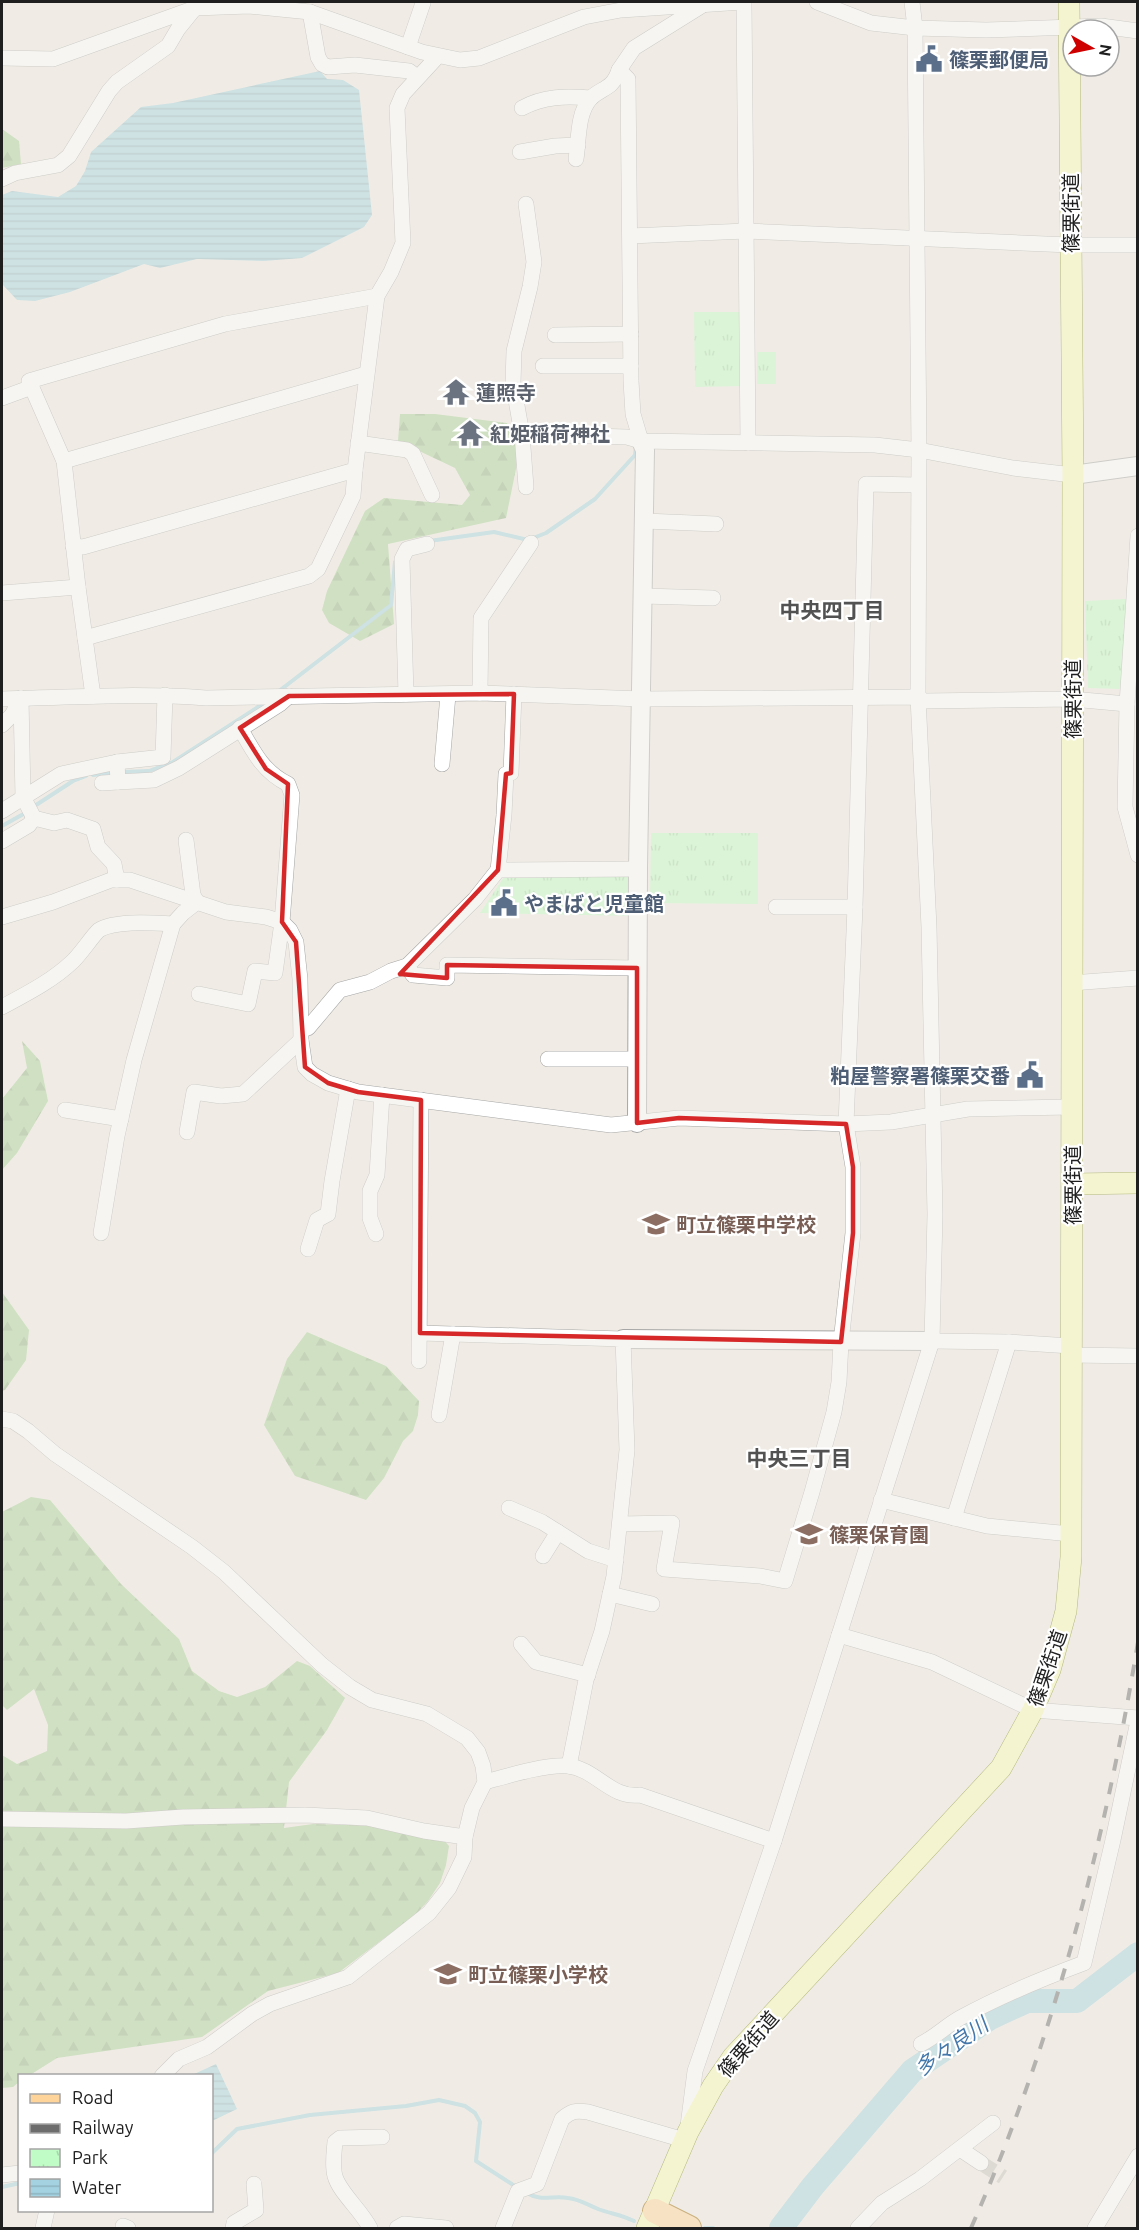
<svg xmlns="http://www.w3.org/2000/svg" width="1139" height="2230" font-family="Ubuntu,'Noto Sans JP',sans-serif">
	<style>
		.forest { fill: url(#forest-firs) }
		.park { fill: url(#park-tufts) }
		.water { fill: url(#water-rules) }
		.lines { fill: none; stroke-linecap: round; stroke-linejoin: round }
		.stream { stroke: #a4d2e0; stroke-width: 4 }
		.river { stroke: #a4d2e0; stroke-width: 24 }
		.minor-tunnel { stroke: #c6c3bd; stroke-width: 15; stroke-dasharray: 15 8; stroke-linecap: butt }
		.minor-casing { stroke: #a6a6a6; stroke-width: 16 }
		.tertiary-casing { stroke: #a6a6a6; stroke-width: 20 }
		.secondary-casing { stroke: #6e7c00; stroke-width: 22 }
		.primary-casing { stroke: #9a6800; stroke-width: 26 }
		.minor { stroke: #fff; stroke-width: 15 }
		.tertiary { stroke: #fff; stroke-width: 18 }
		.secondary { stroke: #f8fcb7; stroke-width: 21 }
		.primary { stroke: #ffd49b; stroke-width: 24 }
		.rail { stroke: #6d6d6d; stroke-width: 4; stroke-dasharray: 12 12; stroke-linecap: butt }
		.marked { fill: none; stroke: #d62828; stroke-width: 4.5; stroke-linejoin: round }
		.labels { text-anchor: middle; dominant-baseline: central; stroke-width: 4.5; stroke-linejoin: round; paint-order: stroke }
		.service-label { font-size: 20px; font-weight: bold; fill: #4e5e75; stroke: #fff; text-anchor: start }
		.street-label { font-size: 20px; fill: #1f1f1f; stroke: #fff }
		.worship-label { font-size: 20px; font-weight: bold; fill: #5b616d; stroke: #fff; text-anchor: start }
		.education-label { font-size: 20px; font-weight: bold; fill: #785e54; stroke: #fff; text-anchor: start }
		.neighbourhood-label { font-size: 21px; font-weight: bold; fill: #525252; stroke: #fff }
		.water-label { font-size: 21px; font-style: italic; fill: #4478ab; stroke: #fff }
	</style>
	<defs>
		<pattern id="forest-firs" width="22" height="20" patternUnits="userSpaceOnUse" patternTransform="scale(1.5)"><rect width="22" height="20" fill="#a8d198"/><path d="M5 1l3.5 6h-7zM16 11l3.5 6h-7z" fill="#90b383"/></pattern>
		<pattern id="park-tufts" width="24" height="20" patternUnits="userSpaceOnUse" patternTransform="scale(1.5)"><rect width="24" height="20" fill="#c0fcc5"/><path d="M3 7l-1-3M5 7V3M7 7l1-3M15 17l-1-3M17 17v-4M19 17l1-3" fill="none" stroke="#a5d8a9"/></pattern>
		<pattern id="water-rules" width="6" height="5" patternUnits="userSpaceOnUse" patternTransform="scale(1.5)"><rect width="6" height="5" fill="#a4d2e0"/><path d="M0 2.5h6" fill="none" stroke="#8db4c0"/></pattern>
	</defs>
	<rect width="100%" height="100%" fill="#f0ece5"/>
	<!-- forest -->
	<g class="forest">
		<path d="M2 129 19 141 21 164 2 168Z"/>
		<path d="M400 414H435L507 423 519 454 506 518 388 544 394 624 360 641 329 623 322 610 327 591 365 511 384 498 462 505 470 495 455 468 398 441Z"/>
		<path d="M22 1041 40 1061 48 1101 17 1153 2 1170V1099L27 1068Z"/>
		<path d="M2 1292 29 1330 26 1360 5 1390 2 1391Z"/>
		<path d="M307 1332 386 1366 419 1401 418 1415 413 1431 403 1441 384 1478 366 1500 295 1476 264 1425 287 1359Z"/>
		<path d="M31 1497 50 1500 121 1584 179 1639 192 1671 219 1691 237 1697 265 1687 297 1661 310 1666 345 1698 327 1730 289 1782 284 1828 313 1824 382 1826 442 1838 449 1846 446 1865 440 1883 428 1901 415 1915 338 1973 268 1991 202 2037 57 2058 30 2075 20 2076 19 2082 13 2087 2 2088V1755L17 1764 47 1751 48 1725 34 1689 7 1710 2 1705V1512Z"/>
	</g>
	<!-- park -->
	<g class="park">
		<path d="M694 312H743L744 386 695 387Z"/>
		<rect x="757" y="352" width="19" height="32"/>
		<path d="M1126 599 1122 689 1088 688 1085 601Z"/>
		<path d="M651 833H758V904L650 903Z"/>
		<path d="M504 877H633V916L480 913Z"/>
	</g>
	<!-- water -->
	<g class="water">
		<path d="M320 71 327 79 343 80 359 90 372 215 364 227 302 258 264 261 197 259 160 268 144 264 70 292 35 301 17 300 2 284V195L12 191 58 197 76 186 85 171 91 152 141 107 173 103Z"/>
		<path d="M216 2064 237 2109 212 2121V2076L192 2075Z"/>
	</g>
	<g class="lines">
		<!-- stream -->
		<g class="stream">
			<path d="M429 541 494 532 528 540 546 533 595 499 635 455 636 446"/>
			<path d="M279 691 391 605 395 562"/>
			<path d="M123 772 149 771 173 762 266 702"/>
			<path d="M93 775 115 772"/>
			<path d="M33 807 73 781 86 776"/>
			<path d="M2 826 27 812"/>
			<path d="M212 2153 237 2129 310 2115 406 2106 439 2100 465 2106 475 2113 480 2122 476 2161 518 2188"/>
			<path d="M2 2187 20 2183"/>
			<path d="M527 2193C541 2202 553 2195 568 2198 579 2199 588 2205 598 2209 611 2214 620 2214 634 2221"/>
			<path d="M705 2228H713"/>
		</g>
		<!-- river -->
		<path class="river" d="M781 2228 813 2186 912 2071 990 2018 1027 2001H1077L1138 1954"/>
		<!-- minor-tunnel -->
		<path class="minor-tunnel" d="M981 2163 1003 2177"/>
		<defs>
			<g id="minor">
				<path d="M744 2 748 443"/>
				<path d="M817 2 871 23 915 28 986 30 1101 26 1138 31"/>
				<path d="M310 12 318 57 322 64 328 67 355 65 409 71 417 77"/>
				<path d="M408 47 423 3"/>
				<path d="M2 58 53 59 195 8 249 6 310 12 422 52 460 60 479 58 584 17 621 10 743 2"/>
				<path d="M522 108C544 96 566 96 591 98"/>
				<path d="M520 152 555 146 578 145"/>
				<path d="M576 159C579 141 577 114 590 99 601 87 612 91 619 70"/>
				<path d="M2 179 15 173 58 165 69 156 109 91 117 82 168 46 178 29 195 8"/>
				<path d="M630 236 746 231 1070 245H1138"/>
				<path d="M555 335 631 334"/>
				<path d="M543 366H631"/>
				<path d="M2 398 32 387"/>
				<path d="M522 434 627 437 641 441 875 445 919 450 1013 468 1073 475"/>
				<path d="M641 441 633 414 631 381 628 79 619 70 634 48 703 5"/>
				<path d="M358 443 407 450 413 454 432 495"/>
				<path d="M64 461 366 374"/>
				<path d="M526 487 522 434 513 383 514 351 530 287 534 262 526 204"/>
				<path d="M645 521 716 524"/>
				<path d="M1138 536 1127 704 1125 807 1138 855"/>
				<path d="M73 546 83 547 355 470 377 296 391 272 403 243 397 108 403 94 438 56"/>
				<path d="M2 593 78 587"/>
				<path d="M643 596 713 598"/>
				<path d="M85 638 309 576 318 569 353 496 355 470"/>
				<path d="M480 693 481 618 531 543"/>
				<path d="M406 694 402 559 407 549 427 544"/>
				<path d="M93 696 78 587 64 461 29 381 225 324 377 296"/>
				<path d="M21 698 23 797 34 818 54 823 67 820 93 829 98 847 114 864 117 880"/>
				<path d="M2 699C70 697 138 693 206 698L480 693 642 699 918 697 924 701 1072 699 1127 704"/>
				<path d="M2 725 12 715 21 698"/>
				<path d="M117 762 118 782 154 780 179 768 280 704 289 696"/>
				<path d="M442 764 448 695"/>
				<path d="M102 783 118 782"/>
				<path d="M2 811 61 774 117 762 163 757 165 695"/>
				<path d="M186 840 193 895 197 902"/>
				<path d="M2 841 29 825 34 818"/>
				<path d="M498 870 504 815 506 774 511 773 514 694"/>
				<path d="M776 907H855"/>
				<path d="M2 917 53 902 111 880H130L226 912 266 917 282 922 290 930 296 942 300 979 301 1040 305 1067 312 1074 328 1083 358 1092 611 1125 679 1118 846 1124 891 1122 968 1109 1071 1107"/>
				<path d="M637 968 447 965V978L413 975 407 966 475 899 498 870 638 869"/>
				<path d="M1071 983 1138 978"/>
				<path d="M199 994 248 1004 255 971 275 973 282 922 292 795 288 784C263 772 253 751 240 728"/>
				<path d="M2 1007C26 994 52 981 72 962 80 955 93 935 99 930 115 920 154 923 173 924L183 913 197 902"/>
				<path d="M308 1028 340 990 370 982 391 971 407 966"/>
				<path d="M548 1059H637"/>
				<path d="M65 1110 121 1119"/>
				<path d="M187 1132 194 1092 221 1096 243 1094 301 1040"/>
				<path d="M101 1233 117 1136 134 1060 173 924"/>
				<path d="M376 1234 370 1218V1191L377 1175 382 1095"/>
				<path d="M308 1249 317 1220 328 1214 332 1181 348 1089"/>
				<path d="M420 1333 623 1339 627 1450 614 1576 602 1631 586 1680 569 1766"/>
				<path d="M932 1341 1009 1342 1071 1346"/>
				<path d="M1071 1355 1138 1356"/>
				<path d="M419 1361 421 1100"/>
				<path d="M439 1415 453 1334"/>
				<path d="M2 1419 13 1421 28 1431 55 1454 192 1547 224 1572 322 1665 350 1687 372 1700 427 1714 467 1738 478 1752 483 1766 485 1782 472 1808 465 1837 464 1857 449 1888 429 1913 348 1977 270 2004 252 2014 207 2047 179 2059 162 2076"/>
				<path d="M881 1500 987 1526 1071 1534"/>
				<path d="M509 1508 542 1522 588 1551 616 1560"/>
				<path d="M954 1518 1009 1342"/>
				<path d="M620 1524 672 1523 664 1569 760 1576 785 1581 812 1492 834 1412 839 1382 841 1342 853 1233V1167L846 1124 855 907 866 484 918 485"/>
				<path d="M543 1556 558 1532"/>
				<path d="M610 1594 652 1604"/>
				<path d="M839 1635 932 1662 1033 1710 1138 1718"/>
				<path d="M521 1644 536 1662 588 1675"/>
				<path d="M485 1782C507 1776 546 1764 568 1766 596 1769 611 1799 640 1795L774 1841"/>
				<path d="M2 1819 126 1821 183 1817 305 1815 367 1818 424 1831 465 1837"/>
				<path d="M921 2044C935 2037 946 2026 960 2018 1000 1996 1041 1979 1084 1963L1113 1840 1138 1721"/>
				<path d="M688 2126 695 2071 774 1841 932 1341 935 1214 929 927 918 697 919 450 915 28 912 2"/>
				<path d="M960 2149 981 2163"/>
				<path d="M2 2175 20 2173"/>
				<path d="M123 2226 128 2228"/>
				<path d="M43 2228 47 2210"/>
				<path d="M233 2228 234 2223 256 2210 254 2184"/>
				<path d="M370 2228C362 2211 339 2192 335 2176 332 2166 334 2153 335 2142L340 2138 382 2137"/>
				<path d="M397 2228 404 2224 446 2228"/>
				<path d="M503 2228 518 2191 537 2184 562 2119C571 2111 576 2110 588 2112L684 2140"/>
				<path d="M858 2228 882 2203 920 2179 993 2123"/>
				<path d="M1095 2228 1138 2156"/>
			</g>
			<g id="tertiary">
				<path d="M1073 475 1138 466"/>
				<path d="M637 1123 638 869 645 450 641 441"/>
				<path d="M623 1339 932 1341"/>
			</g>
			<g id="secondary">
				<path d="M1072 1184 1138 1183"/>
				<path d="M647 2228 688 2132 713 2086 733 2057 1001 1768 1033 1710 1050 1670 1066 1611 1071 1557 1073 475 1069 2"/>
			</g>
			<path id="primary" d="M655 2211 689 2228"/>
		</defs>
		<!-- minor casing -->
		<use href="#minor" class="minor-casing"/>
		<!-- tertiary casing -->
		<use href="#tertiary" class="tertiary-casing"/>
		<!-- secondary casing -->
		<use href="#secondary" class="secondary-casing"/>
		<!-- primary casing -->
		<use href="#primary" class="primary-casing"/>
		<!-- minor -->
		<use href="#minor" class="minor"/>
		<!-- tertiary -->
		<use href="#tertiary" class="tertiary"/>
		<!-- secondary -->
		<use href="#secondary" class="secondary"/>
		<!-- primary -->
		<use href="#primary" class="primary"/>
		<!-- rail -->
		<path class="rail" d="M971 2228C1053 2043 1105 1842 1138 1642"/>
	</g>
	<!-- marked area -->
	<path d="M0 0H1139V2230H0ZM514 694 511 773 506 774 498 870 400 974 447 978V965L637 968V1123L679 1118 846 1124 853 1167V1233L841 1342 420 1333 421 1100 358 1092 328 1083 305 1067 296 942 282 922 288 784 266 769 240 728 289 696Z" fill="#f0ece5" fill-opacity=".55" fill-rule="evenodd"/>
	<path class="marked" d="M514 694 511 773 506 774 498 870 400 974 447 978V965L637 968V1123L679 1118 846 1124 853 1167V1233L841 1342 420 1333 421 1100 358 1092 328 1083 305 1067 296 942 282 922 288 784 266 769 240 728 289 696Z"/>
	<!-- icons -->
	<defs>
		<symbol id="civic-bare" viewBox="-9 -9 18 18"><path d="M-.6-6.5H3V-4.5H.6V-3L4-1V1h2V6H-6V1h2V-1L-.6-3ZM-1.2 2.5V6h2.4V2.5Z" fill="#5c6f8a" stroke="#fff" stroke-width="2.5" paint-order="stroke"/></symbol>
		<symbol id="temple-bare" viewBox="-9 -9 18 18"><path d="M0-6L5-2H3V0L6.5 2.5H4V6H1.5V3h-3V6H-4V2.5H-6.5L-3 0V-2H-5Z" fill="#6b7280" stroke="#fff" stroke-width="2.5" paint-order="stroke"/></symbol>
		<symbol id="school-bare" viewBox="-9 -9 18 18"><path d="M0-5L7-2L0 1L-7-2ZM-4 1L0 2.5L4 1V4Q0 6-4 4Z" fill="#8d6e63" stroke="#fff" stroke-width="2.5" paint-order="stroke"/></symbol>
	</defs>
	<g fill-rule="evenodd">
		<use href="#civic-bare" x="910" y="40" width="38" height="38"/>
		<use href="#temple-bare" x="437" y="373" width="38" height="38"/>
		<use href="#temple-bare" x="451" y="414" width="38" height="38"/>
		<use href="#civic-bare" x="485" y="884" width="38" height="38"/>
		<use href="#civic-bare" x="1011" y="1056" width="38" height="38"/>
		<use href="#school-bare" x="637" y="1205" width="38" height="38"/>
		<use href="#school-bare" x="790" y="1515" width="38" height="38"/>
		<use href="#school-bare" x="429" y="1955" width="38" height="38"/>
	</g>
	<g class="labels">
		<!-- service labels -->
		<g class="service-label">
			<text x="949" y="59">篠栗郵便局</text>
			<text x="524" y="903">やまばと児童館</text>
			<text x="1010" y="1075" text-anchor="end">粕屋警察署篠栗交番</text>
		</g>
		<!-- street labels -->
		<g class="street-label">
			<text transform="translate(1070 213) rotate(-90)">篠栗街道</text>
			<text transform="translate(1072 699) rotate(-90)">篠栗街道</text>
			<text transform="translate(1072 1185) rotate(-90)">篠栗街道</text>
			<text transform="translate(1047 1668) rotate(-71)">篠栗街道</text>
			<text transform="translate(748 2044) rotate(-49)">篠栗街道</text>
		</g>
		<!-- worship labels -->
		<g class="worship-label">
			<text x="476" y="392">蓮照寺</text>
			<text x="490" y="433">紅姫稲荷神社</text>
		</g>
		<!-- education labels -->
		<g class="education-label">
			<text x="676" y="1224">町立篠栗中学校</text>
			<text x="829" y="1534">篠栗保育園</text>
			<text x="468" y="1974">町立篠栗小学校</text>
		</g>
		<!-- neighbourhood labels -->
		<g class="neighbourhood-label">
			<text x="832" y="610">中央四丁目</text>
			<text x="799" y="1458">中央三丁目</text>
		</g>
		<!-- water labels -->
		<g class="water-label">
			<text transform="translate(951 2046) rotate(-35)">多々良川</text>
		</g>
	</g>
	<!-- border -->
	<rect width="1139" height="2230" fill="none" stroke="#1f1f1f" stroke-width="6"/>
	<!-- legend -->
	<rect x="18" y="2074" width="195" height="138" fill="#ffffff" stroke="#a5a5a5" stroke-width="1.5"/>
	<rect x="30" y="2094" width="30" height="9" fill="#ffd49b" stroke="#a5a5a5" stroke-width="1.5"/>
	<text x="72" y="2104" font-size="18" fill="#1f1f1f">Road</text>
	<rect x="30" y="2124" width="30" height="9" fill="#6d6d6d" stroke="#a5a5a5" stroke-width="1.5"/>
	<text x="72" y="2134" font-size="18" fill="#1f1f1f">Railway</text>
	<rect x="30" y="2149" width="30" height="18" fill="url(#park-tufts)" stroke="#a5a5a5" stroke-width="1.5"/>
	<text x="72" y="2164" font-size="18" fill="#1f1f1f">Park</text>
	<rect x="30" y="2179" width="30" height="18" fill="url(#water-rules)" stroke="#a5a5a5" stroke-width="1.5"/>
	<text x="72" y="2194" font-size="18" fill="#1f1f1f">Water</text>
	<!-- north arrow -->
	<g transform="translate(1091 48) rotate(99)"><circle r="28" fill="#ffffff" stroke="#a5a5a5" stroke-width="1.5"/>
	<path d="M0-4.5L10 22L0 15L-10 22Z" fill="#ce0100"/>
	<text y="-9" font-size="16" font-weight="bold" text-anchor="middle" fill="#1f1f1f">N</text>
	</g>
</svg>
